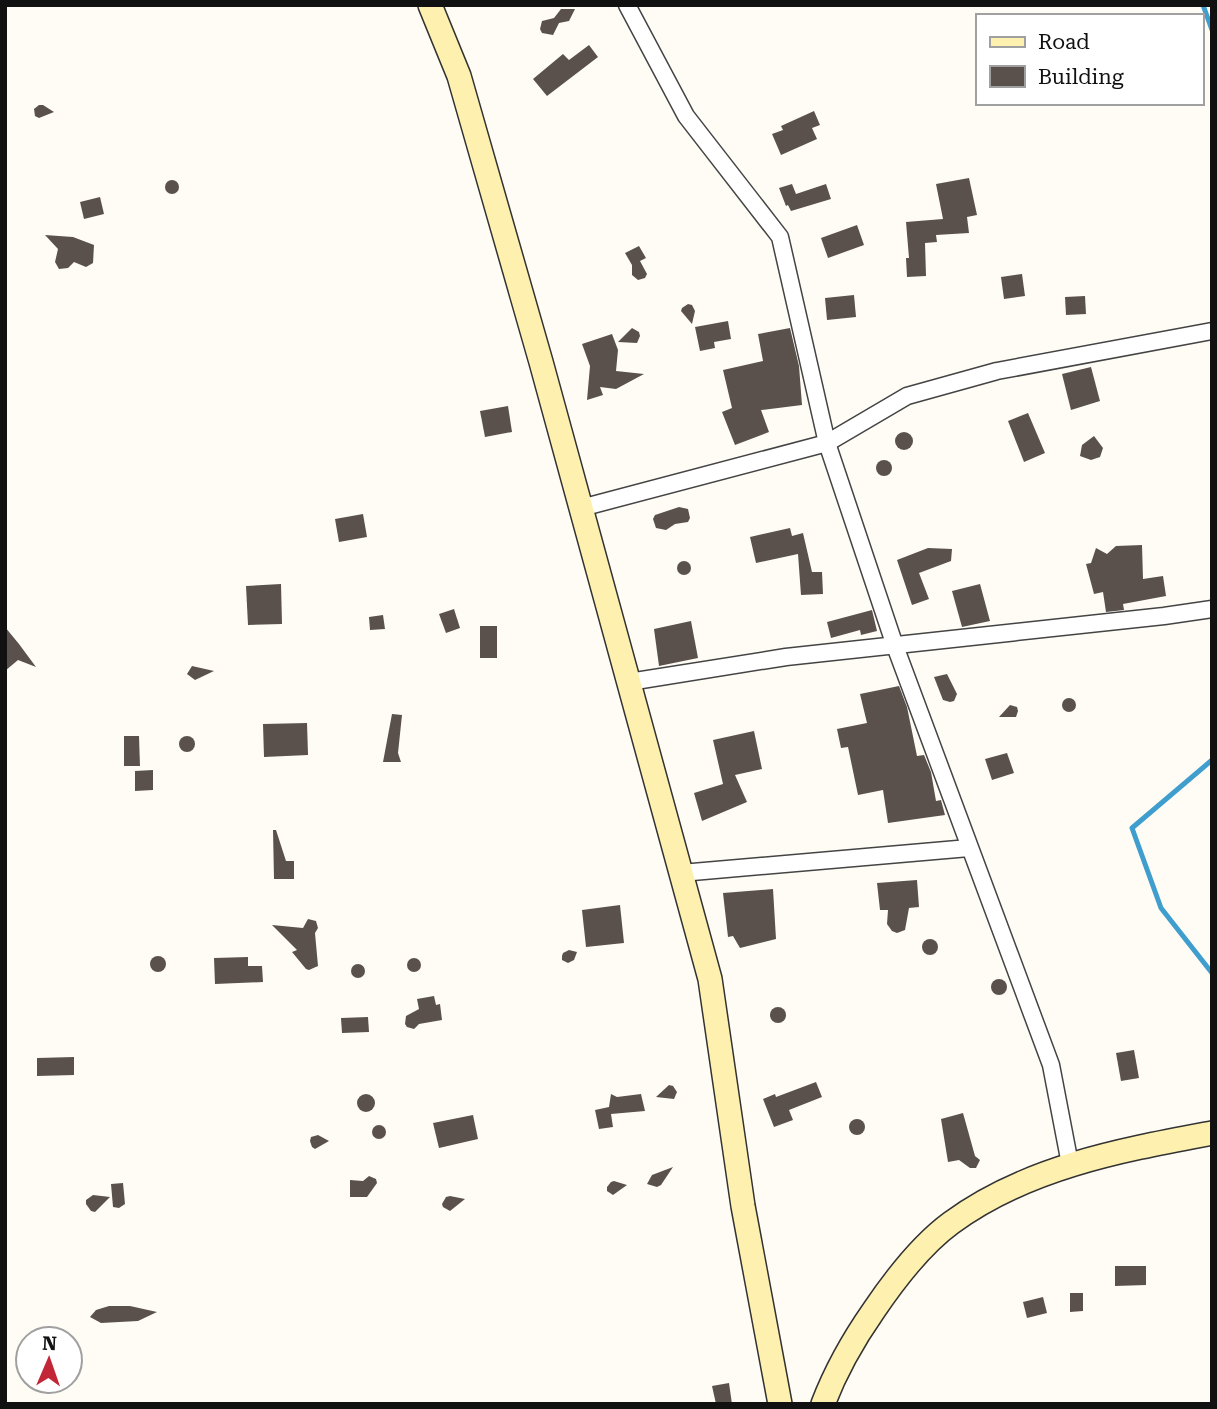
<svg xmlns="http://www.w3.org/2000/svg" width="1217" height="1409" font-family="'Roboto Serif',serif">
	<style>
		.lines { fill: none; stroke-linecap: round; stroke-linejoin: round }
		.stream { stroke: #409ece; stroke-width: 5 }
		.building { fill: #5a514d }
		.street-casing { stroke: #444; stroke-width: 19 }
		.secondary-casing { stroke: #333; stroke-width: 26 }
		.street { stroke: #fff; stroke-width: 16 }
		.secondary { stroke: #fef1b0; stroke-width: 23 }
	</style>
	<rect width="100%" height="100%" fill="#fffcf5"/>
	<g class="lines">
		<!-- stream -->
		<g class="stream">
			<path d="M1203 5 1212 30"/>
			<path d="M1212 760 1132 828 1161 908 1212 973"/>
		</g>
	</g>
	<!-- building -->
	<g class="building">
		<path d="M561 9H575L569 21 559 23 553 35 542 33 540 29 542 21 554 18Z"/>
		<path d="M589 45 598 57 547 96 533 79 563 54 569 60Z"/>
		<path d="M39 105H43L54 112 39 118 35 116 34 109Z"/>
		<path d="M814 111 820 125 812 128 817 139 781 155 772 134 783 130 781 126Z"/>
		<path d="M969 178 977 215 967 217 969 233 936 235 937 242 925 243 926 276 907 277 906 258H909L906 222 943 219 936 184Z"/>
		<circle cx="172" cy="187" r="7"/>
		<path d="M792 184 796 194 826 184 831 199 791 211 788 205 786 206 779 188Z"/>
		<path d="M100 197 104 214 84 219 80 202Z"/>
		<path d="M857 225 864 245 828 258 821 238Z"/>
		<path d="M45 235 73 237 94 245 93 263 86 267 74 262 68 268 59 269 55 262 58 249Z"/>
		<path d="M639 246 646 258 640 261 647 274 645 278 638 280 632 275V265L625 253Z"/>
		<path d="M1022 274 1025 296 1004 299 1001 277Z"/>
		<path d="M854 295 856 317 827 320 825 298Z"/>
		<path d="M1085 296 1086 314 1066 315 1065 297Z"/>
		<path d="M688 304 692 305 695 311 692 324 681 311 682 308Z"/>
		<path d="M728 321 731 339 714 342 715 348 700 351 695 327Z"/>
		<path d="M632 328 639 332 640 336 637 343 618 342Z"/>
		<path d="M790 328 799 366 802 405 761 410 769 432 735 445 722 412 732 408 723 370 763 361 758 334Z"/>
		<path d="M612 334 618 350 616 371 644 374 616 389 600 387 603 395 587 400 590 366 582 344Z"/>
		<path d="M1091 367 1100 401 1071 410 1062 374Z"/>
		<path d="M508 406 512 432 485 437 480 411Z"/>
		<path d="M1028 413 1045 453 1024 462 1008 421Z"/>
		<circle cx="904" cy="441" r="9"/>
		<path d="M1094 436 1103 448 1100 457 1091 460 1080 456 1082 445Z"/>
		<circle cx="884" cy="468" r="8"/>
		<path d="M679 507 688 509 690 518 688 522 675 524 666 530 656 528 653 519 655 515Z"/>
		<path d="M363 514 367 537 339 542 335 519Z"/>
		<path d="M790 528 792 536 803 533 812 572H822L823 594 801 595 798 554 756 563 750 537Z"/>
		<path d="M1142 545 1143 579 1163 576 1166 596 1123 604 1124 610 1106 612 1103 592 1094 594 1086 564 1091 563 1096 548 1107 554 1116 546Z"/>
		<path d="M928 548 952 549 951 561 919 573 929 599 912 605 897 560Z"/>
		<circle cx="684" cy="568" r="7"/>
		<path d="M281 584 282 624 248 625 246 586Z"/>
		<path d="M980 584 990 621 962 627 952 591Z"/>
		<path d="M454 609 460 628 446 633 439 614Z"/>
		<path d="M872 610 877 631 861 635 860 630 831 638 827 622Z"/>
		<path d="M383 615 385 629 370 630 369 617Z"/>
		<path d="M691 621 698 658 659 666 654 629Z"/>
		<rect x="480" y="626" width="17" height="32"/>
		<path d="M5 627 19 644 36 667 18 660 5 671Z"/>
		<path d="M192 666 214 671 195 680 187 674Z"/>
		<path d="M947 674 957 694 954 701 950 702 943 700 934 677Z"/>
		<path d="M899 686 907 707 917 756 924 755 931 772 936 801 941 800 945 815 888 823 883 790 858 795 848 747 841 748 837 729 867 723 860 694Z"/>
		<circle cx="1069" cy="705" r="7"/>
		<path d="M1010 705 1017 707 1018 711 1016 717H999Z"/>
		<path d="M392 714 402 715 398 753 401 762H383Z"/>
		<path d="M307 723 308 755 264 757 263 724Z"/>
		<path d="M754 731 762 769 735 775 747 802 702 821 694 793 723 784 713 740Z"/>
		<path d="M124 736H139L140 766H124Z"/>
		<circle cx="187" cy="744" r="8"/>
		<path d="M1007 753 1014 773 992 780 985 759Z"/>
		<path d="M153 770V790L135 791V771Z"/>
		<path d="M273 830H276L286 861H294V879H274Z"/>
		<path d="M917 880 919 907 909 908 905 930 897 933 892 931 887 924 888 910H880L877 883Z"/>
		<path d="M773 889 776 939 740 948 733 936 728 937 723 893Z"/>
		<path d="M620 905 624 943 586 947 582 910Z"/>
		<path d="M308 919 316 921 318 928 315 933 318 966 309 970 306 969 292 952 297 950 272 925 303 928Z"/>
		<circle cx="930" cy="947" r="8"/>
		<path d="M569 950 577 952 574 960 568 963 562 960V956L563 953Z"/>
		<circle cx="158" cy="964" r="8"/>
		<path d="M248 957V966H262L263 982 215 984 214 958Z"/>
		<circle cx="414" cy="965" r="7"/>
		<circle cx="358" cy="971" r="7"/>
		<circle cx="999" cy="987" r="8"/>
		<path d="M434 996 436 1005 440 1004 442 1020 419 1024 414 1029 407 1027 405 1024 406 1016 419 1009 417 999Z"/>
		<circle cx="778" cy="1015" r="8"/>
		<path d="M368 1017 369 1032 342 1033 341 1018Z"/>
		<path d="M1134 1050 1139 1078 1121 1081 1116 1053Z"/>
		<path d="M74 1057V1075L37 1076V1058Z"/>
		<path d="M816 1082 822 1097 789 1110 793 1120 774 1127 763 1099 775 1094 776 1097Z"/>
		<path d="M669 1085 673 1086 677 1092 674 1099 656 1097Z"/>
		<path d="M611 1094 617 1097 641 1094 645 1111 611 1114 613 1127 599 1129 595 1110 609 1107Z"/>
		<circle cx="366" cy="1103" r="9"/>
		<path d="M963 1113 975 1156 980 1160 976 1168H970L959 1160 948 1162 941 1119Z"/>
		<path d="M473 1115 478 1139 439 1148 433 1123Z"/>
		<circle cx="857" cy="1127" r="8"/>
		<circle cx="379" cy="1132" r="7"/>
		<path d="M318 1135 329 1141 315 1149 312 1147 310 1141 311 1137Z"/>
		<path d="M673 1167 661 1185 657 1187 647 1184 652 1175Z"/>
		<path d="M369 1176 376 1179 377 1183 367 1197H350V1180L363 1181Z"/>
		<path d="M614 1181 627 1185 613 1195 607 1191V1187L611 1182Z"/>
		<path d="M123 1183 125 1204 119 1208 113 1207 111 1184Z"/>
		<path d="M93 1195 110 1197 95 1212 91 1211 86 1204V1200Z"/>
		<path d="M450 1196 465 1199 450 1211 443 1207 442 1204 446 1197Z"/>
		<path d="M1115 1266H1146V1285L1115 1286Z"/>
		<path d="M1070 1293H1083V1311L1070 1312Z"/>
		<path d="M1043 1297 1047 1313 1027 1318 1023 1302Z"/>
		<path d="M109 1306H130L157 1312 138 1321 101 1323 90 1317 96 1310Z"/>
		<path d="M729 1383 732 1404H716L712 1386Z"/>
	</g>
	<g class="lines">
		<defs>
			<g id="street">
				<path d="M627 5 686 116 780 237 827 443 895 646 1051 1065 1070 1164"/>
				<path d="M581 508 827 443 907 396 997 371 1212 331"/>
				<path d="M629 682 786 657 1164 616 1212 609"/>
				<path d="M681 873 969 848"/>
			</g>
			<g id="secondary">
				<path d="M430 5 459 76 541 362 710 979 743 1206 780 1404"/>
				<path d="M823 1404C836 1370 853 1340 874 1310 895 1279 921 1245 951 1223 1027 1167 1122 1150 1212 1133"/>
			</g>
		</defs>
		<!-- street casing -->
		<use href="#street" class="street-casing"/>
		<!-- secondary casing -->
		<use href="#secondary" class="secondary-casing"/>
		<!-- street -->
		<use href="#street" class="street"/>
		<!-- secondary -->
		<use href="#secondary" class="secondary"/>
	</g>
	<!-- border -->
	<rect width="1217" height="1409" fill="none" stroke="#111111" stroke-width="14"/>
	<!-- legend -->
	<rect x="976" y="14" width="228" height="91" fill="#ffffff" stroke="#a0a0a0" stroke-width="2"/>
	<rect x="990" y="37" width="35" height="10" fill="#fef1b0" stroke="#a0a0a0" stroke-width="2"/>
	<text x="1038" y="49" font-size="21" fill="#111111">Road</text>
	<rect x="990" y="66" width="35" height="21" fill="#5a514d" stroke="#a0a0a0" stroke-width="2"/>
	<text x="1038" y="84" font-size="21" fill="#111111">Building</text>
	<!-- north arrow -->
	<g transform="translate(49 1360) rotate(2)"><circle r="33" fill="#ffffff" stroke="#a0a0a0" stroke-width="2"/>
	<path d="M0-5L12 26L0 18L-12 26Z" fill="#c22738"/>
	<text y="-10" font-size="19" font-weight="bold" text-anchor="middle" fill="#111111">N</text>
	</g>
</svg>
